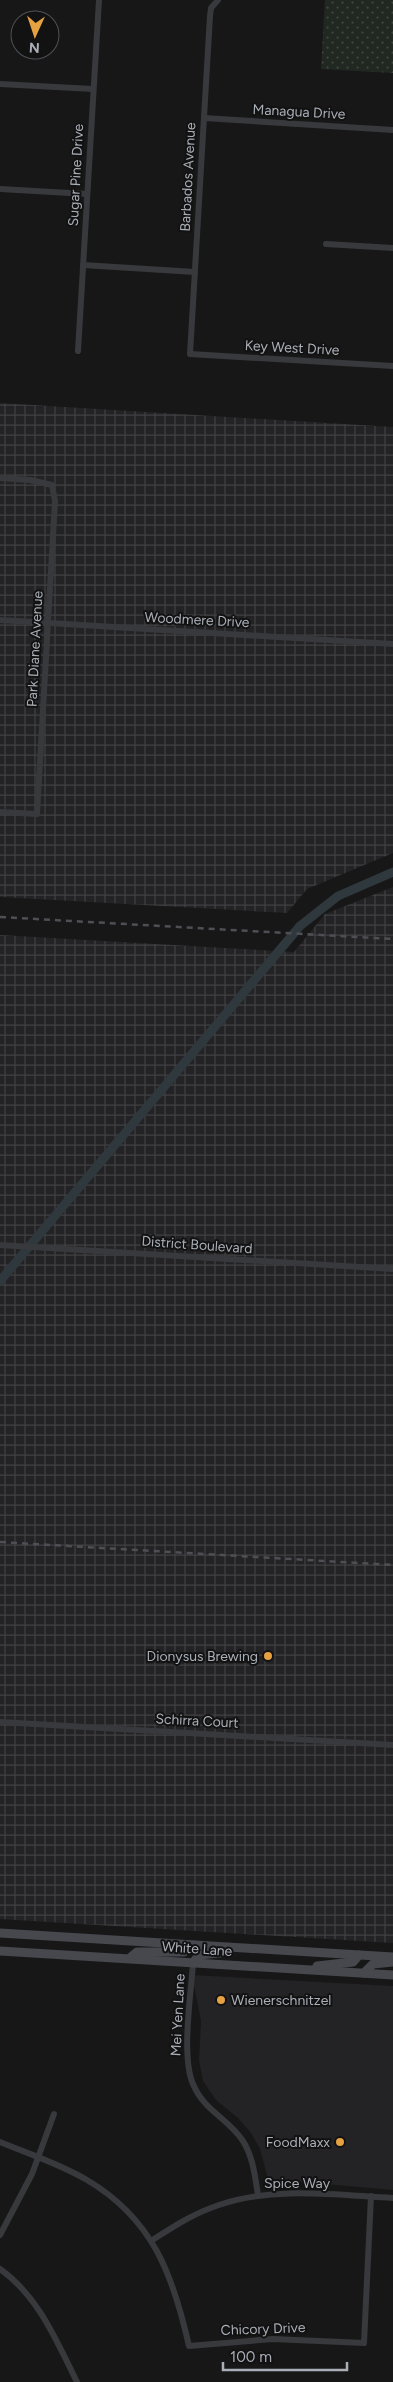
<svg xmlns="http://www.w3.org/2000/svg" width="393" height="2382" font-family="Figtree,sans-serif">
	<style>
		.built { fill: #232325 }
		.industrial { fill: url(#industrial-grid) }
		.park { fill: url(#park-dots) }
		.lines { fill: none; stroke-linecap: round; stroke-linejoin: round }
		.canal { stroke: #2f383d; stroke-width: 9 }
		.minor { stroke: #38393d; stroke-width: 6 }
		.secondary { stroke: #46484d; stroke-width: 9 }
		.rail { stroke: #4d4f54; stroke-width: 2.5; stroke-dasharray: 6 5; stroke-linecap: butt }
		.poi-dot { fill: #e6a141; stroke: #121213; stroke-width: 2 }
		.labels { text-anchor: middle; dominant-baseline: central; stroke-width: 4; stroke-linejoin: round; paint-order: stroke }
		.street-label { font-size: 14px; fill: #aaafb7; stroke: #121213 }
		.poi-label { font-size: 14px; fill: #aaafb7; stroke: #121213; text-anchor: end }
	</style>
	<defs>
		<pattern id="industrial-grid" width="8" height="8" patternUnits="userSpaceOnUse" patternTransform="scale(1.25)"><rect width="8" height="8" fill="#232325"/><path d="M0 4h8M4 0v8" fill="none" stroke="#404042"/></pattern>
		<pattern id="park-dots" width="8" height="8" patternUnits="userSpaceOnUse" patternTransform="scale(1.25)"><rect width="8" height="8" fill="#212821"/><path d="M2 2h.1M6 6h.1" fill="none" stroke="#3f453f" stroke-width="1.8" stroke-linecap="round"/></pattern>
	</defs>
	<rect width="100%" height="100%" fill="#171718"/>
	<!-- built -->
	<path class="built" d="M192 1975 393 1986V2190L302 2182H274L268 2179 260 2149 251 2133 238 2118 216 2100 203 2081 199 2060 201 2021Z"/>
	<!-- industrial -->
	<g class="industrial">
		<path d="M0 403 393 427V853L307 889 287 913 0 897Z"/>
		<path d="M393 887V1943L0 1919V935L294 952 325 914Z"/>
	</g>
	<!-- park -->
	<path class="park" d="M325 0H393V73L321 69Z"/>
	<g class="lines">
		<!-- canal -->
		<path class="canal" d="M0 1281 300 926 338 896 393 872"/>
		<!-- minor -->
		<g class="minor">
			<path d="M218 0 211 8 210 16 190 354 393 366"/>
			<path d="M0 84 93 89"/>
			<path d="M204 118 393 130"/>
			<path d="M0 189 87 194"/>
			<path d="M326 244 393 248"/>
			<path d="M83 265 195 272"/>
			<path d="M78 351 99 0"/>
			<path d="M0 478 30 480 52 485 55 501 37 814 0 812"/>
			<path d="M0 620 393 644"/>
			<path d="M0 1245 393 1269"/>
			<path d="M0 1722 393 1745"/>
			<path d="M193 1963C191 1994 181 2056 193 2084 204 2111 228 2118 243 2141 253 2157 255 2176 258 2195"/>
			<path d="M0 2142C29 2154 60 2164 87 2180 153 2219 173 2275 189 2346L273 2339 364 2343 371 2196"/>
			<path d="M0 2235 32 2174 54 2114"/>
			<path d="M151 2241C173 2227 194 2213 219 2205 275 2186 335 2195 393 2198"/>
			<path d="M0 2269C39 2297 56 2340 77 2382"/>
		</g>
		<!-- secondary -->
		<g class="secondary">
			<path d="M0 1933 393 1957"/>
			<path d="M0 1951 393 1975"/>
			<path d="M130 1958 137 1952H184L194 1945"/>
			<path d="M193 1963 199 1955 229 1952"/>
			<path d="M317 1966 353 1962 359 1955"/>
			<path d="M364 1973 373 1964 393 1962"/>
		</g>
		<!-- rail -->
		<g class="rail">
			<path d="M0 917 393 939"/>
			<path d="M0 1542 393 1565"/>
		</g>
	</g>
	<!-- markers -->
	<g class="poi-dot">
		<circle cx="268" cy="1656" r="5"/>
		<circle cx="221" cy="2000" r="5"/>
		<circle cx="340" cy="2142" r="5"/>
	</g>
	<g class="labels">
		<!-- street labels -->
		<g class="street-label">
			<text transform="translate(299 112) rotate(3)">Managua Drive</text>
			<text transform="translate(76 175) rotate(-87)">Sugar Pine Drive</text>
			<text transform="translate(188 177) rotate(-87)">Barbados Avenue</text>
			<text transform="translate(292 348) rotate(3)">Key West Drive</text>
			<text transform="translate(197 620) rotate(3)">Woodmere Drive</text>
			<text transform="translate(35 649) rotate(-87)">Park Diane Avenue</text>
			<text transform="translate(197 1245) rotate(4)">District Boulevard</text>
			<text transform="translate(197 1721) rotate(3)">Schirra Court</text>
			<text transform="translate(197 1949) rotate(4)">White Lane</text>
			<text transform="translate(178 2015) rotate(-87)">Mei Yen Lane</text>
			<text x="297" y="2183">Spice Way</text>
			<text transform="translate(263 2329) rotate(-2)">Chicory Drive</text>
		</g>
		<!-- poi labels -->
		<g class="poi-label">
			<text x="258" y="1656">Dionysus Brewing</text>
			<text x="231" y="2000" text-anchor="start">Wienerschnitzel</text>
			<text x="330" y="2142">FoodMaxx</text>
		</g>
	</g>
	<!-- north arrow -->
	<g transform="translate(35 35) rotate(183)"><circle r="24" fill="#121213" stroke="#4f5155"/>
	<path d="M0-4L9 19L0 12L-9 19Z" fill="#e6a141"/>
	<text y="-8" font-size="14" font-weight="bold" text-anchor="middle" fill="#aaafb7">N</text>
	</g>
	<!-- scale -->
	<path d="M223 2362v8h124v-8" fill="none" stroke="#aaafb7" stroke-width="2.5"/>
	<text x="230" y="2362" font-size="15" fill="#aaafb7" stroke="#121213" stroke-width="4" paint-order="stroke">100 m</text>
</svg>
